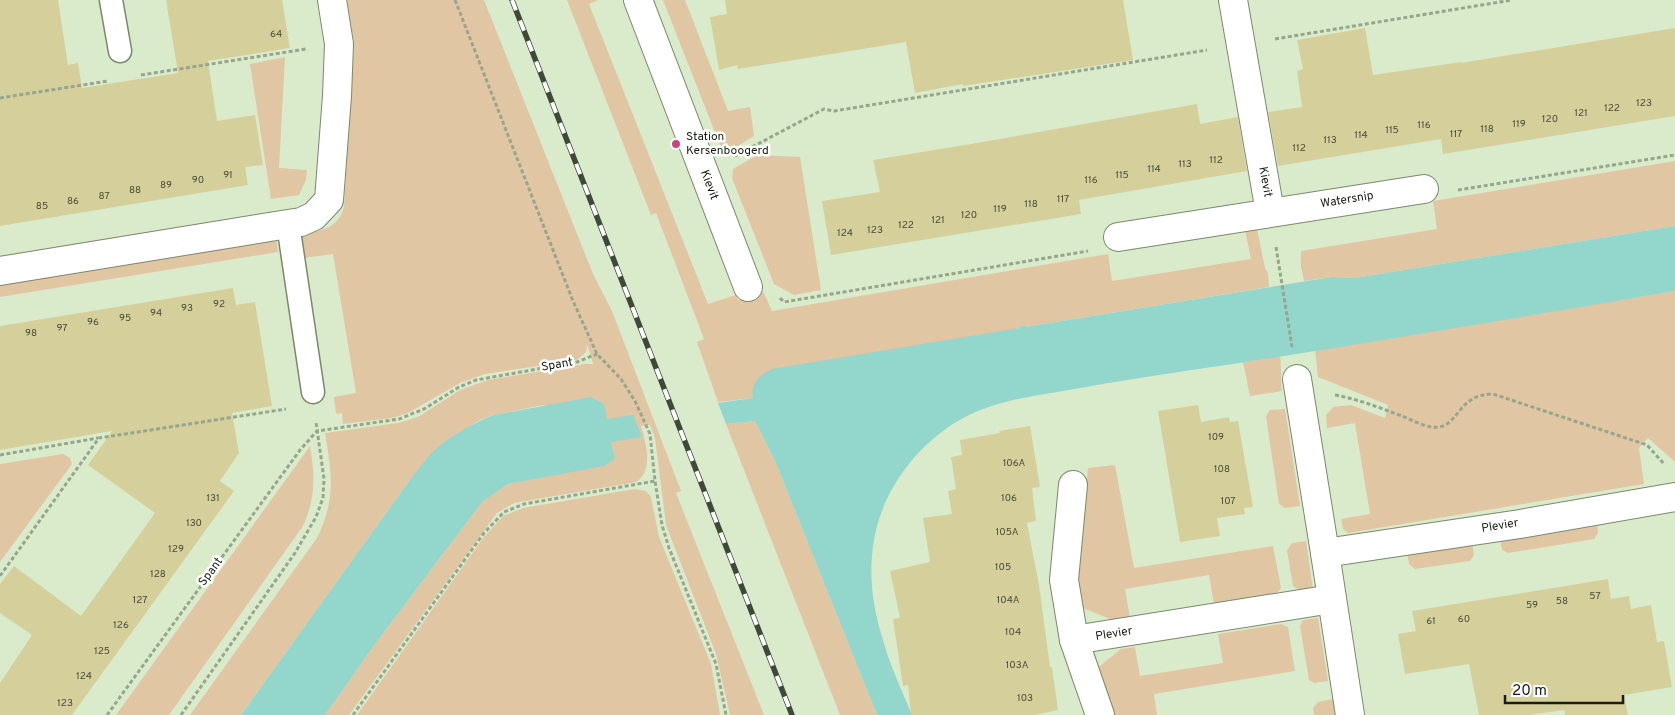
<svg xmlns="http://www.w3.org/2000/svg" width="1675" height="715" font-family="Overpass,sans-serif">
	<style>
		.green { fill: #e0c6a3 }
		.water { fill: #93d6cc }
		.building { fill: #d5d09b }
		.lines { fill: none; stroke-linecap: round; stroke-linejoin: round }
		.service-casing { stroke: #7a896d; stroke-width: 25 }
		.minor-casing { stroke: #7a896d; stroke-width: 30 }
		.path { stroke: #98a58d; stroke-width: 3; stroke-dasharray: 4 2.5; stroke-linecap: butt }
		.service { stroke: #fff; stroke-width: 22 }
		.minor { stroke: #fff; stroke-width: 28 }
		.rail-casing { stroke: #404939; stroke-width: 5.5 }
		.rail { stroke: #fff; stroke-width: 4; stroke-dasharray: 11; stroke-linecap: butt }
		.poi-dot { fill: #cb4484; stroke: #fff; stroke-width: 2 }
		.labels { text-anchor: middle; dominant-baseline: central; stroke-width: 5; stroke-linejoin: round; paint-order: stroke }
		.number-label { font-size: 10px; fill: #474a35 }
		.poi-label { font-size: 12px; fill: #181e13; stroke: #fff; text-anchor: start }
		.street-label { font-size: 12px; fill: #181e13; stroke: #fff }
	</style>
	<rect width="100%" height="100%" fill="#daebcc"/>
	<!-- green -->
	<g class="green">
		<path d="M347 0H484L593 274 612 311 681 491 676 493 764 715H730L716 654 666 525 655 438 650 425 641 426C646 443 654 471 636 482L514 503 497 513 349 715H325L375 644 482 502 508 484 545 476 611 442 607 419 543 405 494 415 480 420 454 436 430 455 407 484 241 715H190L317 538C336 499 332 475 325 433L398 423 418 417 460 390 488 380 585 364H593L587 344 586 352 577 360 485 374 460 383 408 413 392 418 343 424 342 413 336 414 334 397 356 393 333 254 304 258 301 234C322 230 337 230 344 207L354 43Z"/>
		<path d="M567 0H598L589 4 708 304 736 295 738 300 763 291 772 311 1108 254 1112 281 1251 259 1245 230 1257 229 1265 268 1268 273 1269 287 1025 327 1024 325 1020 326V328L753 398 718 402 697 342 704 339 656 213 651 215Z"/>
		<path d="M663 0H685L728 111 750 107 754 136 728 152 720 145Z"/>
		<path d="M285 57 279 168 307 170 306 180 299 195 271 199 250 64Z"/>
		<path d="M757 155 800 157 821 290 794 295 774 284 732 178 733 169Z"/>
		<path d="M1675 161V226L1355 278 1332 277 1304 281 1301 267V251L1437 229 1433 201Z"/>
		<path d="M276 238 278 252 0 297V282Z"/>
		<path d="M1675 291V462L1648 438 1639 448 1644 484 1348 533 1343 529 1341 519 1370 514 1355 423 1327 428 1326 415 1333 407 1351 405 1385 418 1388 405 1318 377 1315 350Z"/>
		<path d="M1280 356C1282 369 1280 379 1282 391L1250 396 1243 362Z"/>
		<path d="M1285 409 1300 506 1285 508 1279 504 1266 416 1270 410Z"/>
		<path d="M755 421 776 463 877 715H840L726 424Z"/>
		<path d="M310 446C315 476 316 497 303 526L169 715H116Z"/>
		<path d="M63 454 70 458 72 464 0 562V464Z"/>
		<path d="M1115 465 1134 568 1273 546 1281 588 1276 594 1214 604 1209 575 1125 589 1130 618 1115 621 1083 608 1078 575 1088 468Z"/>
		<path d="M635 489 646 491 651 497 659 537 711 664 720 715H357L484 537 503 516 523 508Z"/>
		<path d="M1597 522 1598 533 1594 539 1508 553 1502 550 1500 538Z"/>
		<path d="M1306 541 1313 590 1301 591 1293 586 1287 550 1292 543Z"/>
		<path d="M1472 543 1474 555 1470 561 1415 569 1409 564 1407 553Z"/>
		<path d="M1318 618 1328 681 1314 683 1309 680 1300 626 1303 620Z"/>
		<path d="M1281 624 1288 627 1295 671 1154 694 1157 715H1115L1095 670 1121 649 1135 647 1140 676 1223 663 1218 634Z"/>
		<path d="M1333 699 1335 715H1314L1313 708 1318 702Z"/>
	</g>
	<!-- water -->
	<g class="water">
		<path d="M1675 226V291C1528 316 1380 341 1233 364 1178 372 1124 380 1069 390 1041 395 1013 398 986 408 956 418 929 439 909 464 867 516 863 578 883 640 890 666 902 690 912 715H877L776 463 755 421 726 424 718 403 753 398C750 383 760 375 772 369L1020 328V326L1025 325V327L1332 277 1355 278Z"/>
		<path d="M591 397 604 404 607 419 633 415 642 437 611 442 615 459 604 466 508 484 482 502 375 644 325 715H241L407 484C414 475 421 465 429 456 444 439 473 423 494 415Z"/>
	</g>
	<!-- building -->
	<g class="building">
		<path d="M0 0H58L68 65 78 63 82 88 178 73 166 0H282L290 48 208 61 217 121 255 115 263 165 245 167 248 185 0 226Z"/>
		<path d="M725 0H1123L1133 60 963 86V84L915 93 906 42 738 69 737 65 719 70 710 17 727 14Z"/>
		<path d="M1365 28 1373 75 1461 62V63L1675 28V116L1443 154 1441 139 1278 166 1268 112 1302 107 1297 71 1303 69 1297 40Z"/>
		<path d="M1197 104 1200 124 1238 117 1247 171 1079 200 1081 214 831 255 822 201 880 192 873 160 971 144Z"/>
		<path d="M233 288 236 305 255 302 272 406 232 413 239 453 220 481 234 491 72 715H0V683L32 635 0 613V584L14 566 81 616 155 513 88 465 112 431 0 450V326Z"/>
		<path d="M1198 405 1201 422 1229 417 1230 422 1238 421 1253 507 1244 508 1245 514 1217 518 1220 536 1180 542 1158 411Z"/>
		<path d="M1030 426 1040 487 1032 488 1036 521 1027 523 1039 585 1050 667H1052L1058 710 1035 715H911L908 685 903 686 893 619 900 618 890 571 930 562 923 518 952 514 948 491 956 489 951 457 962 455 960 440 1000 433 999 431Z"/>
		<path d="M1608 579 1611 599 1629 596 1631 609 1651 605 1657 642 1664 641 1672 687 1624 695 1628 715H1565L1564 710 1529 715H1479L1469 664 1405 674 1398 634 1416 631 1412 611Z"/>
	</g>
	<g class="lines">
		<defs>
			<g id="service">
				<path d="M111 0 120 51"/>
				<path d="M288 224 313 392"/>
			</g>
			<g id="minor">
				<path d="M638 0 748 287"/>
				<path d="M1233 0 1270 212"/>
				<path d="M1118 237 1424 189"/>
				<path d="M0 271 288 224 301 222 314 216 329 200 337 96 339 44 332 0"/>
				<path d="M1297 379 1325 553"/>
				<path d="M1073 485 1064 580 1074 640 1100 715"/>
				<path d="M1074 640 1332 599"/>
				<path d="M1350 715 1325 553 1520 524 1675 497"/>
			</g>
		</defs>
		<!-- service casing -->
		<use href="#service" class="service-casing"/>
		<!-- minor casing -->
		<use href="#minor" class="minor-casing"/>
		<!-- path -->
		<g class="path">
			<path d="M455 0 573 301 597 354 621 379 635 401 650 434 655 481 662 525 669 548 716 664 726 715"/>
			<path d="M1275 39 1512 0"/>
			<path d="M141 75 306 49"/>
			<path d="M0 98 108 81"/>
			<path d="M735 156 824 109 834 111 1207 50"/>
			<path d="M1458 190 1675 155"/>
			<path d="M1276 247 1292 347"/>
			<path d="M780 298 784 302 1088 251"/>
			<path d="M1335 395C1358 399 1380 408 1402 416 1412 420 1428 429 1439 427 1459 424 1459 394 1493 394L1647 445 1664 464"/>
			<path d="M0 455 98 438"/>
			<path d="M0 576 99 438 286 409"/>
			<path d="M107 715 300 450 317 431 399 419 424 409 459 387 476 380 577 362 597 354"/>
			<path d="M181 715 295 553 316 517 323 498 324 479 316 422"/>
			<path d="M353 715 484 533 504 512 524 504 655 481"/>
		</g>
		<!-- service -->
		<use href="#service" class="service"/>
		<!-- minor -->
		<use href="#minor" class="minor"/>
		<defs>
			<path id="rail" d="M512 0 792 715"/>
		</defs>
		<!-- rail casing -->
		<use href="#rail" class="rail-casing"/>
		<!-- rail -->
		<use href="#rail" class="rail"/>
	</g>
	<!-- markers -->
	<circle class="poi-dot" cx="676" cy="144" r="5"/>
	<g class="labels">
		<!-- number labels -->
		<g class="number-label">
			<text x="276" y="34">64</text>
			<text x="1644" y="103">123</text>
			<text x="1612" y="108">122</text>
			<text x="1581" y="113">121</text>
			<text x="1550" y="119">120</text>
			<text x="1519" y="124">119</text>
			<text x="1424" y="125">116</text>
			<text x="1487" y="129">118</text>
			<text x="1392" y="130">115</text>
			<text x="1456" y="134">117</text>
			<text x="1361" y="135">114</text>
			<text x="1330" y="140">113</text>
			<text x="1299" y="148">112</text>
			<text x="1216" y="160">112</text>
			<text x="1185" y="164">113</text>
			<text x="1154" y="169">114</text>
			<text x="228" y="175">91</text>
			<text x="1122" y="175">115</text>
			<text x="198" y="180">90</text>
			<text x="1091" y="180">116</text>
			<text x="166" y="185">89</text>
			<text x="135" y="190">88</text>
			<text x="104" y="196">87</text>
			<text x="1063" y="199">117</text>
			<text x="73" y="201">86</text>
			<text x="1031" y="204">118</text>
			<text x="42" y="206">85</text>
			<text x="1000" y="209">119</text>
			<text x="969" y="215">120</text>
			<text x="938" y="220">121</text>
			<text x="906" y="225">122</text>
			<text x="875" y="230">123</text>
			<text x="845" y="233">124</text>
			<text x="219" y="304">92</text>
			<text x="187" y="308">93</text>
			<text x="156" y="313">94</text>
			<text x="125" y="318">95</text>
			<text x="93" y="322">96</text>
			<text x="62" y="328">97</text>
			<text x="31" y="333">98</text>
			<text x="1216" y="437">109</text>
			<text x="1014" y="463">106A</text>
			<text x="1222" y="469">108</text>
			<text x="213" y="498">131</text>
			<text x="1009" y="498">106</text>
			<text x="1228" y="501">107</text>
			<text x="194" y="523">130</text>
			<text x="1007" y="532">105A</text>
			<text x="176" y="549">129</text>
			<text x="1003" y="567">105</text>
			<text x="158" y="574">128</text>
			<text x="1595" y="596">57</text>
			<text x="140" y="600">127</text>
			<text x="1008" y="600">104A</text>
			<text x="1562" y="601">58</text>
			<text x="1532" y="605">59</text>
			<text x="1464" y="619">60</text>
			<text x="1431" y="621">61</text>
			<text x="121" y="625">126</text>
			<text x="1013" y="632">104</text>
			<text x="102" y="651">125</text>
			<text x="1017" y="665">103A</text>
			<text x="84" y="676">124</text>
			<text x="1025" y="698">103</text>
			<text x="65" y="703">123</text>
		</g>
		<!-- poi labels -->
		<g class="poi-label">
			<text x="686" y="137">Station<tspan x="686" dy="14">Kersenboogerd</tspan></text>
		</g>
		<!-- street labels -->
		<g class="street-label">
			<text transform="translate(1265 182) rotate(80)">Kievit</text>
			<text transform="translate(709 185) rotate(69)">Kievit</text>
			<text transform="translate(1347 200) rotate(-9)">Watersnip</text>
			<text transform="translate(557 365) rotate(-10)">Spant</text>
			<text transform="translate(1500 526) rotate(-9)">Plevier</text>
			<text transform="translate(211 572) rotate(-54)">Spant</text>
			<text transform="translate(1114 634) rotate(-9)">Plevier</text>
		</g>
	</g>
	<!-- scale -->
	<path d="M1505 695v8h118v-8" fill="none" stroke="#181e13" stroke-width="2.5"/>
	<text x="1512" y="695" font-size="15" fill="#181e13" stroke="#ffffff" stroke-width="4" paint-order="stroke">20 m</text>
</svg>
